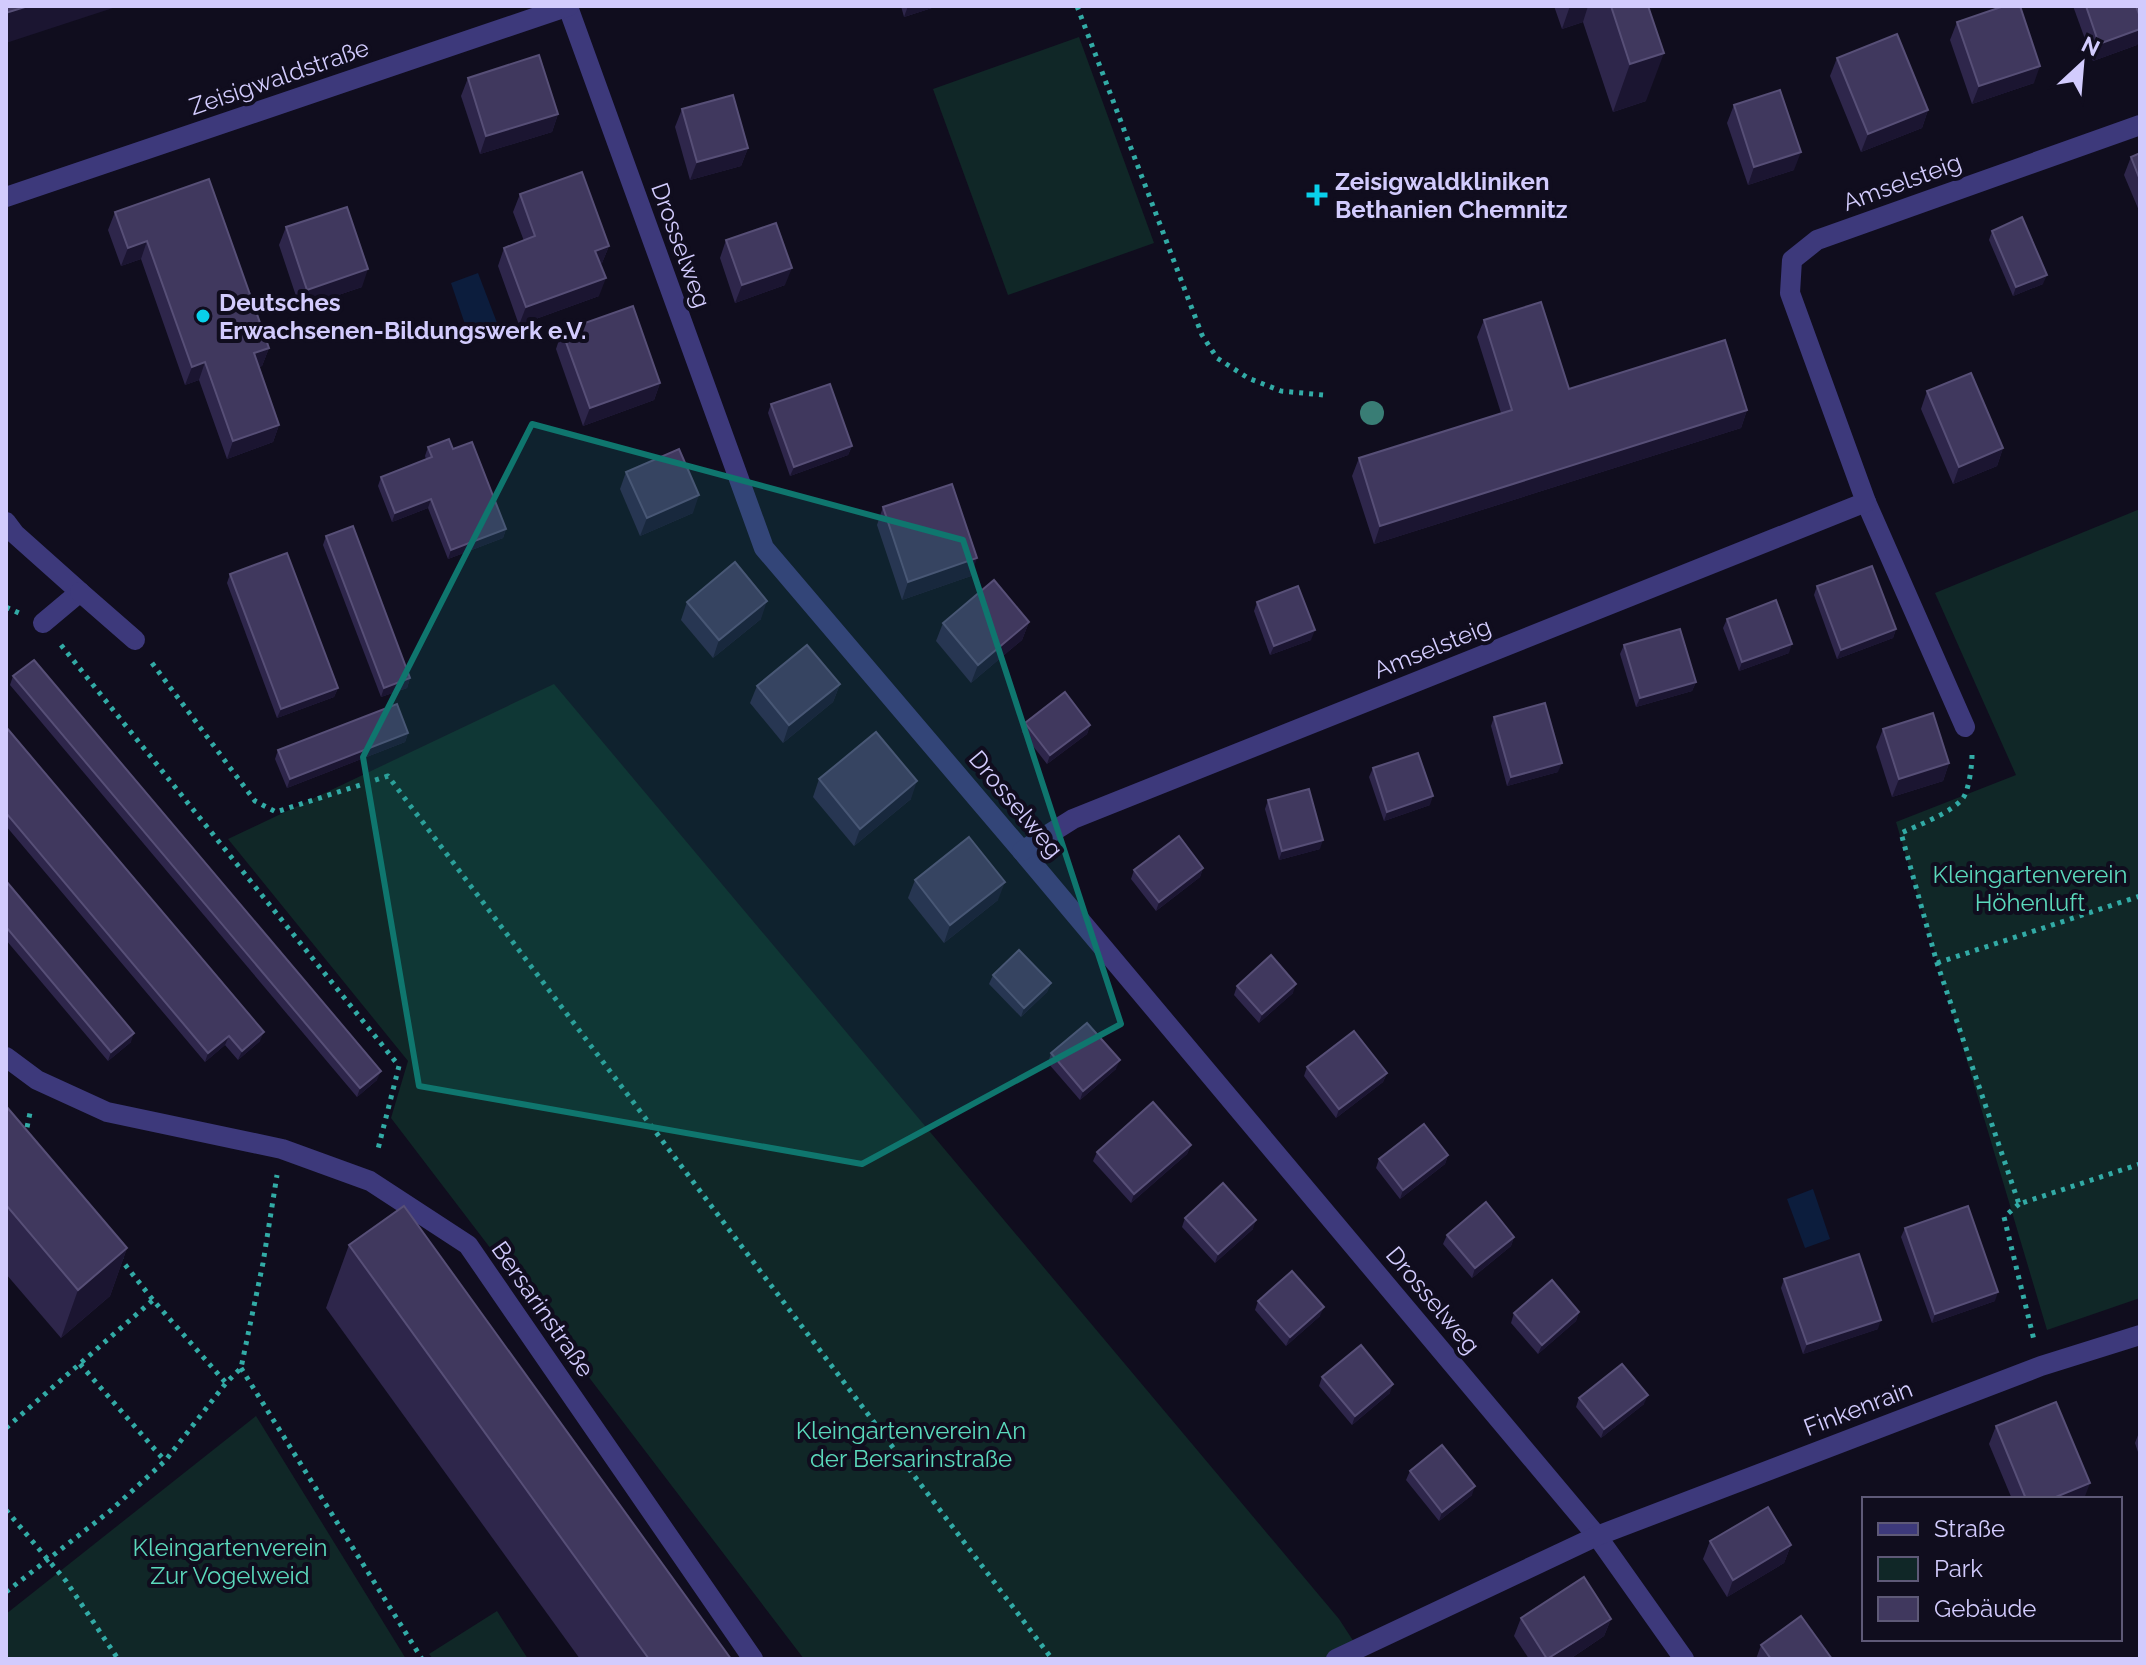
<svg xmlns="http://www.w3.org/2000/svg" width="2146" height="1665" font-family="Raleway,sans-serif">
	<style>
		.green { fill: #102727 }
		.water { fill: #0c1d3d }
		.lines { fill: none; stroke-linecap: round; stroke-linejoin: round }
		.path { stroke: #32aba6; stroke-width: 5; stroke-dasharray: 4 6; stroke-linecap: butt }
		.minor { stroke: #3d397b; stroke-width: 20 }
		.tree { fill: #397d75 }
		.wall { fill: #2e264b }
		.shaded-wall { fill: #1b1531 }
		.building { fill: #40385e; stroke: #574f77; stroke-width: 2 }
		.marked { fill: #0f766e; fill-opacity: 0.2; stroke: #0f766e; stroke-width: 6; stroke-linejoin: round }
		.poi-dot { fill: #09d0eb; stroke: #100d1e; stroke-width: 3 }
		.labels { text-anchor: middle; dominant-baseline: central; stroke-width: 8; stroke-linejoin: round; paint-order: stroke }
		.street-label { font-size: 24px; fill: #d2cbfd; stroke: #100d1e }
		.poi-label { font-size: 24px; font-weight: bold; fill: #d2cbfd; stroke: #100d1e; text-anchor: start }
		.park-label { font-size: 24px; fill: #5bd9bc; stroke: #100d1e }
	</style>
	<rect width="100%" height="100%" fill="#100d1e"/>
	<!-- green -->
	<g class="green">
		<path d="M1079 37 1154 243 1008 295 933 89Z"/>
		<path d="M2140 509V1298L2047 1330 1896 822 2016 775 1935 593Z"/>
		<path d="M554 684 1339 1619 1365 1659H804L391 1118 408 1061 228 839Z"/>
		<path d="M256 1416 406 1659H6V1614Z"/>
		<path d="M497 1611 528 1659H433L429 1654Z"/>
	</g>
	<!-- water -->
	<g class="water">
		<path d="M478 273 499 328 470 339 451 283Z"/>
		<path d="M1813 1189 1830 1239 1805 1248 1787 1199Z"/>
	</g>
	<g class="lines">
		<!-- path -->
		<g class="path">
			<path d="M1077 6 1202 335 1217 358 1248 378 1281 391 1323 395"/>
			<path d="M6 607 19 613"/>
			<path d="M61 645 399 1066 377 1153"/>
			<path d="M152 663 255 801 276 812 388 776 1052 1659"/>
			<path d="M1972 755C1972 765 1969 790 1963 798 1953 812 1917 826 1901 833L1937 963 2019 1204 2140 1164"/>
			<path d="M1937 963 2140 896"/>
			<path d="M25 1137 31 1108"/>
			<path d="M2019 1204 2004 1217 2034 1340"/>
			<path d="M119 1257 153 1300"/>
			<path d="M80 1364 165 1461"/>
			<path d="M241 1368 422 1659"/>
			<path d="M6 1428 153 1300 226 1383"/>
			<path d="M6 1510 66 1581 118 1659"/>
			<path d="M6 1592 110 1511 165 1461 226 1383 241 1368 263 1263 277 1175"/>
		</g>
		<!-- minor -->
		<g class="minor">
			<path d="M568 7 764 548 1022 851 1597 1536 1684 1659"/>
			<path d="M6 197 569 6"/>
			<path d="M1866 502 1965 727"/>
			<path d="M6 522 15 534 80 592 43 623"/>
			<path d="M80 592 135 640"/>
			<path d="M1022 851 1073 819 1866 502 1790 293 1792 260 1817 240 2140 125"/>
			<path d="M6 1057 37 1080 107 1112 282 1149 370 1181 468 1245 753 1659"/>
			<path d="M1336 1659 1597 1536 2041 1366 2140 1335"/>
		</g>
	</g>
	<!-- trees -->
	<circle class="tree" cx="1372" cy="413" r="12"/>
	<!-- wall -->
	<g class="wall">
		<path d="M901 6H938L904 17Z"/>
		<path d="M1554 6H1648L1646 101 1613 112 1583 22 1562 29Z"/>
		<path d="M2073 6H2136L2140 17V38L2137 45 2093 61Z"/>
		<path d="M1957 22 2034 83 1972 104 1950 40Z"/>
		<path d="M1837 58 1928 110 1922 128 1861 152 1830 76Z"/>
		<path d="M468 78 558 114 552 132 480 154 461 96Z"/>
		<path d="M1734 105 1794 170 1748 185 1727 123Z"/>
		<path d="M682 109 748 148 741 166 690 180 675 127Z"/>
		<path d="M2140 153V213L2124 175 2131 157Z"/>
		<path d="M520 194 609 246 602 263 600 264 599 296 519 325 498 266 504 248 524 241 513 212Z"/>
		<path d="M115 212 269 348 262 366 259 367 279 425 273 442 227 459 199 380 185 385 141 259 121 266 108 230Z"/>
		<path d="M286 227 362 287 300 308 279 245Z"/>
		<path d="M1992 231 2043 284 2013 296 1989 240Z"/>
		<path d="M726 240 785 285 735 303 720 258Z"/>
		<path d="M1484 320 1569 389 1747 410 1741 428 1374 544 1352 476 1359 458 1501 413 1477 337Z"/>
		<path d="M562 331 660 383 654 400 583 426 556 349Z"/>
		<path d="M1927 391 2003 448 1997 466 1953 484 1921 409Z"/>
		<path d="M771 404 852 446 848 455 790 476 768 413Z"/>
		<path d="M428 447 453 449 506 529 503 538 448 559 428 508 392 522 378 486 381 477 426 459 425 456Z"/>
		<path d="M626 472 693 513 640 536 620 489Z"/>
		<path d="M883 507 971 576 902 600 877 525Z"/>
		<path d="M326 536 410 678 407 688 381 697 323 545Z"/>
		<path d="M230 574 338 688 334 697 277 718 227 583Z"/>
		<path d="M1817 586 1896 629 1893 638 1837 659 1814 595Z"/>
		<path d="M687 602 761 619 713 658 681 620Z"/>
		<path d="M1257 602 1311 640 1270 655 1254 611Z"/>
		<path d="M1727 619 1789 653 1739 671 1723 628Z"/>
		<path d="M1029 622 1022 640 971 683 936 641 943 623Z"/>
		<path d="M1624 645 1696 682 1692 691 1636 707 1620 654Z"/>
		<path d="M13 676 377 1080 357 1097 10 685Z"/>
		<path d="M840 684 833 702 783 743 750 703 757 686Z"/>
		<path d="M1494 717 1558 772 1507 786 1491 726Z"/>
		<path d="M1025 723 1090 725 1087 734 1047 764 1022 732Z"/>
		<path d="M6 727 260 1041 238 1060 225 1045 205 1062 6 826Z"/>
		<path d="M1883 729 1949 763 1943 781 1892 797 1876 747Z"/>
		<path d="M408 733 405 742 287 788 275 759 278 750Z"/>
		<path d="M1373 768 1430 805 1384 821 1369 777Z"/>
		<path d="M819 779 911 799 854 846 813 797Z"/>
		<path d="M1268 800 1320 849 1279 860 1265 809Z"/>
		<path d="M1203 868 1200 877 1156 911 1131 879 1134 870Z"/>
		<path d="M915 880 998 900 944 943 908 898Z"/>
		<path d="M6 881 131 1042 108 1061 6 940Z"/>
		<path d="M993 975 1051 983 1047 992 1021 1017 989 984Z"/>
		<path d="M1237 986 1293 993 1259 1023 1234 995Z"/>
		<path d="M1051 1053 1116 1069 1080 1100 1048 1063Z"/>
		<path d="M1307 1067 1387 1073 1383 1082 1336 1118 1304 1076Z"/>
		<path d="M6 1106 127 1248 110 1296 61 1338 6 1274Z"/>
		<path d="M1191 1145 1187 1154 1131 1203 1093 1161 1097 1152Z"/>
		<path d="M1448 1155 1445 1164 1400 1199 1376 1168 1379 1159Z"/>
		<path d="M1185 1218 1253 1229 1215 1263 1182 1227Z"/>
		<path d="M1905 1228 1995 1301 1932 1323 1901 1237Z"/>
		<path d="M1447 1235 1514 1237 1511 1246 1472 1278 1443 1244Z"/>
		<path d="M349 1245 731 1659H580L326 1308Z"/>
		<path d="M1784 1279 1878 1329 1803 1354 1781 1288Z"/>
		<path d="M1258 1301 1320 1316 1286 1346 1255 1310Z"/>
		<path d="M1579 1312 1576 1321 1538 1354 1511 1323 1514 1313Z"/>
		<path d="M1322 1377 1390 1393 1352 1425 1319 1386Z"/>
		<path d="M1579 1398 1644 1404 1601 1438 1576 1407Z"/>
		<path d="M1996 1426 2084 1499H2012L1989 1444Z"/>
		<path d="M2140 1430V1458L2135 1443Z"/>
		<path d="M1410 1471 1472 1495 1439 1521 1406 1480Z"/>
		<path d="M1710 1541 1791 1545 1784 1563 1727 1597 1703 1559Z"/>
		<path d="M1521 1618 1611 1619 1604 1636 1570 1659H1529L1514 1636Z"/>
		<path d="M1761 1645 1832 1659H1756Z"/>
	</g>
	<!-- shaded-wall -->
	<g class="shaded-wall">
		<path d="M28 6H119L6 43V13Z"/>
		<path d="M908 6H938L904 17Z"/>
		<path d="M1570 6H1588L1583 22 1562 29Z"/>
		<path d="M2140 29V38L2137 45 2093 61 2099 44Z"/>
		<path d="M1664 53 1646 101 1613 112 1630 64Z"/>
		<path d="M2040 66 2034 83 1972 104 1979 86Z"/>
		<path d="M1928 110 1922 128 1861 152 1868 134Z"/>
		<path d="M558 114 552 132 480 154 486 136Z"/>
		<path d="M748 148 741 166 690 180 697 162Z"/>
		<path d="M1801 152 1794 170 1748 185 1754 167Z"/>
		<path d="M147 241 141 259 121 266 128 248Z"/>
		<path d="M609 246 602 263 589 268 595 251Z"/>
		<path d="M792 268 785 285 735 303 742 285Z"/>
		<path d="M368 269 362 287 300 308 307 290Z"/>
		<path d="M2047 275 2043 284 2013 296 2016 287Z"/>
		<path d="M606 278 599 296 519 325 526 307Z"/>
		<path d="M269 348 262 366 248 371 254 353Z"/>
		<path d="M205 362 199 380 185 385 192 367Z"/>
		<path d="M660 383 654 400 583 426 590 408Z"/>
		<path d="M1747 410 1741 428 1374 544 1380 526Z"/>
		<path d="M279 425 273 442 227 459 233 441Z"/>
		<path d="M852 446 848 455 790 476 794 467Z"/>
		<path d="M2003 448 1997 466 1953 484 1959 467Z"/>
		<path d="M699 495 693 513 640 536 647 518Z"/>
		<path d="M431 499 428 508 392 522 395 513Z"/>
		<path d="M506 529 503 538 448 559 451 550Z"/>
		<path d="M977 558 971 576 902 600 908 582Z"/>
		<path d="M767 601 761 619 713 658 719 640Z"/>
		<path d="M1029 622 1022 640 971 683 978 665Z"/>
		<path d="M1896 629 1893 638 1837 659 1841 650Z"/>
		<path d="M1315 630 1311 640 1270 655 1274 646Z"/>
		<path d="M1792 644 1789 653 1739 671 1742 662Z"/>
		<path d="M410 678 407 688 381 697 384 688Z"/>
		<path d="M1696 682 1692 691 1636 707 1640 698Z"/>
		<path d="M840 684 833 702 783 743 789 725Z"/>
		<path d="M338 688 334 697 277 718 281 709Z"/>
		<path d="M1090 725 1087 734 1047 764 1050 755Z"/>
		<path d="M408 733 405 742 287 788 290 779Z"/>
		<path d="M1562 763 1558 772 1507 786 1511 777Z"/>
		<path d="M1949 763 1943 781 1892 797 1899 779Z"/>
		<path d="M917 781 911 799 854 846 860 829Z"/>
		<path d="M1433 796 1430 805 1384 821 1387 812Z"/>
		<path d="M1323 840 1320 849 1279 860 1282 851Z"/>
		<path d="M1203 868 1200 877 1156 911 1159 902Z"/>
		<path d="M1005 882 998 900 944 943 950 925Z"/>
		<path d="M1051 983 1047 992 1021 1017 1024 1008Z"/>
		<path d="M1296 984 1293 993 1259 1023 1262 1014Z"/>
		<path d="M264 1032 260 1041 238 1060 242 1051Z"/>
		<path d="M134 1033 131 1042 108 1061 111 1052Z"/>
		<path d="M229 1036 225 1045 205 1062 208 1053Z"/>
		<path d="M1120 1060 1116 1069 1080 1100 1083 1091Z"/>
		<path d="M381 1071 377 1080 357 1097 360 1088Z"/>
		<path d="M1387 1073 1383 1082 1336 1118 1339 1109Z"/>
		<path d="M1191 1145 1187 1154 1131 1203 1134 1194Z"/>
		<path d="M1448 1155 1445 1164 1400 1199 1403 1190Z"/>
		<path d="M1256 1220 1253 1229 1215 1263 1218 1254Z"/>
		<path d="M1514 1237 1511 1246 1472 1278 1475 1268Z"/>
		<path d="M127 1248 110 1296 61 1338 78 1290Z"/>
		<path d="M1998 1292 1995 1301 1932 1323 1935 1314Z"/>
		<path d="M1324 1307 1320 1316 1286 1346 1290 1337Z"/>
		<path d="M1579 1312 1576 1321 1538 1354 1542 1345Z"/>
		<path d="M1881 1320 1878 1329 1803 1354 1807 1344Z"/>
		<path d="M1393 1384 1390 1393 1352 1425 1355 1416Z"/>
		<path d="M1648 1395 1644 1404 1601 1438 1604 1429Z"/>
		<path d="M2090 1483 2084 1499H2051Z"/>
		<path d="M1475 1486 1472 1495 1439 1521 1442 1512Z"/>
		<path d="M1791 1545 1784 1563 1727 1597 1733 1580Z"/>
		<path d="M1611 1619 1604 1636 1570 1659H1549Z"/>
	</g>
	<!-- building -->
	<g class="building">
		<path d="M6 6H28L6 13Z"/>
		<path d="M1611 6H1648L1664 53 1630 64Z"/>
		<path d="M2004 6H2020L2040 66 1979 86 1957 22Z"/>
		<path d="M2086 6H2136L2140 17V29L2099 44Z"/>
		<path d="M1897 34 1928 110 1868 134 1837 58Z"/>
		<path d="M539 55 558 114 486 136 468 78Z"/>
		<path d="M1780 90 1801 152 1754 167 1734 105Z"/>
		<path d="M733 95 748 148 697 162 682 109Z"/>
		<path d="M2140 153V180L2131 157Z"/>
		<path d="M582 172 609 246 595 251 606 278 526 307 504 248 535 236 520 194Z"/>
		<path d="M209 179 269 348 254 353 279 425 233 441 205 362 192 367 147 241 128 248 115 212Z"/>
		<path d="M347 207 368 269 307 290 286 227Z"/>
		<path d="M2022 217 2047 275 2016 287 1992 231Z"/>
		<path d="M776 223 792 268 742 285 726 240Z"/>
		<path d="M1541 302 1569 389 1725 340 1747 410 1380 526 1359 458 1512 410 1484 320Z"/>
		<path d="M633 306 660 383 590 408 562 331Z"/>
		<path d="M1971 373 2003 448 1959 467 1927 391Z"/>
		<path d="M830 384 852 446 794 467 771 404Z"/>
		<path d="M449 439 453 449 472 442 506 529 451 550 431 499 395 513 381 477 432 457 428 447Z"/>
		<path d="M679 449 699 495 647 518 626 472Z"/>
		<path d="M952 484 977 558 908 582 883 507Z"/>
		<path d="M353 526 410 678 384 688 326 536Z"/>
		<path d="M287 553 338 688 281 709 230 574Z"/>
		<path d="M735 562 767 601 719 640 687 602Z"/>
		<path d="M1872 566 1896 629 1841 650 1817 586Z"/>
		<path d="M994 580 1029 622 978 665 943 623Z"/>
		<path d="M1298 586 1315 630 1274 646 1257 602Z"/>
		<path d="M1776 600 1792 644 1742 662 1727 619Z"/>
		<path d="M1680 629 1696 682 1640 698 1624 645Z"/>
		<path d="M807 645 840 684 789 725 757 686Z"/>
		<path d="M34 660 381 1071 360 1088 13 676Z"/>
		<path d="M1065 692 1090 725 1050 755 1025 723Z"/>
		<path d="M1545 703 1562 763 1511 777 1494 717Z"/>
		<path d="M397 704 408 733 290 779 278 750Z"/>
		<path d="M1933 713 1949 763 1899 779 1883 729Z"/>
		<path d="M6 727 264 1032 242 1051 229 1036 208 1053 6 813Z"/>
		<path d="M876 732 917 781 860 829 819 779Z"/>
		<path d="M1418 753 1433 796 1387 812 1373 768Z"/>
		<path d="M1309 789 1323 840 1282 851 1268 800Z"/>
		<path d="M1179 836 1203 868 1159 902 1134 870Z"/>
		<path d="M969 837 1005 882 950 925 915 880Z"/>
		<path d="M6 881 134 1033 111 1052 6 927Z"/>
		<path d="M1019 950 1051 983 1024 1008 993 975Z"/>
		<path d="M1271 955 1296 984 1262 1014 1237 986Z"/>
		<path d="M1087 1023 1120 1060 1083 1091 1051 1053Z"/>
		<path d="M1354 1031 1387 1073 1339 1109 1307 1067Z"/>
		<path d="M1153 1102 1191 1145 1134 1194 1097 1152Z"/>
		<path d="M6 1106 127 1248 78 1290 6 1205Z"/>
		<path d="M1424 1124 1448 1155 1403 1190 1379 1159Z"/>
		<path d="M1223 1183 1256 1220 1218 1254 1185 1218Z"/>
		<path d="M1486 1202 1514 1237 1475 1268 1447 1235Z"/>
		<path d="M404 1206 731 1659H649L349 1245Z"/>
		<path d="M1968 1206 1998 1292 1935 1314 1905 1228Z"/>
		<path d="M1859 1254 1881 1320 1807 1344 1784 1279Z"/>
		<path d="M1292 1271 1324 1307 1290 1337 1258 1301Z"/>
		<path d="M1552 1280 1579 1312 1542 1345 1514 1313Z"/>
		<path d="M1361 1345 1393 1384 1355 1416 1322 1377Z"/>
		<path d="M1622 1364 1648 1395 1604 1429 1579 1398Z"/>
		<path d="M2056 1402 2090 1483 2051 1499H2026L1996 1426Z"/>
		<path d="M1442 1445 1475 1486 1442 1512 1410 1471Z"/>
		<path d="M1768 1507 1791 1545 1733 1580 1710 1541Z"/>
		<path d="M1584 1577 1611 1619 1547 1659 1521 1618Z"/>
		<path d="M1801 1616 1832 1659H1771L1761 1645Z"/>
	</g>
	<!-- marked area -->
	<path class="marked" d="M532 424 963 540 1121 1024 862 1164 419 1086 363 757Z"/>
	<!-- markers -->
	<g class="poi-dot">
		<path d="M1313 183h8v8h8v8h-8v8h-8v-8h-8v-8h8z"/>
		<circle cx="203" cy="316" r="8"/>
	</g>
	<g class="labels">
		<!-- street labels -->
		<g class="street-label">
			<text transform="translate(279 77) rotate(-19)">Zeisigwaldstraße</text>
			<text transform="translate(1902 182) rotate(-20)">Amselsteig</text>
			<text transform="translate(681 245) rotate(70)">Drosselweg</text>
			<text transform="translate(1432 648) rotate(-22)">Amselsteig</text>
			<text transform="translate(1016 804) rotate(50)">Drosselweg</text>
			<text transform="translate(1433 1300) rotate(50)">Drosselweg</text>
			<text transform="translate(543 1309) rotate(55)">Bersarinstraße</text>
			<text transform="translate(1858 1408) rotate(-21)">Finkenrain</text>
		</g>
		<!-- poi labels -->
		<g class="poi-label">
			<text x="1335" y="181">Zeisigwaldkliniken<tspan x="1335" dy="28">Bethanien Chemnitz</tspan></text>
			<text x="219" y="302">Deutsches<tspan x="219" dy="28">Erwachsenen-Bildungswerk e.V.</tspan></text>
		</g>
		<!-- park labels -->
		<g class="park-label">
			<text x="2030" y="874">Kleingartenverein<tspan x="2030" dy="28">Höhenluft</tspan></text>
			<text x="911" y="1430">Kleingartenverein An<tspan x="911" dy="28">der Bersarinstraße</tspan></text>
			<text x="230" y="1547">Kleingartenverein<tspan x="230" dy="28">Zur Vogelweid</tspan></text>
		</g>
	</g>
	<!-- border -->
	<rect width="2146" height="1665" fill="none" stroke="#d2cbfd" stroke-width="16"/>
	<!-- legend -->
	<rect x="1862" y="1497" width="260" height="144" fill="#100d1e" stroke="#5e5977" stroke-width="2"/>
	<rect x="1878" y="1523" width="40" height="12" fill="#3d397b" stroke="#5e5977" stroke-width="2"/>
	<text x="1934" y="1537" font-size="24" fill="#d2cbfd">Straße</text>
	<rect x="1878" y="1557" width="40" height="24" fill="#102727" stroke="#5e5977" stroke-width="2"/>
	<text x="1934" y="1577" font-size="24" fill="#d2cbfd">Park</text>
	<rect x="1878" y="1597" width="40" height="24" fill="#40385e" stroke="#5e5977" stroke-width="2"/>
	<text x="1934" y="1617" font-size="24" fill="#d2cbfd">Gebäude</text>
	<!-- north arrow -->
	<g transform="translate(2082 64) rotate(26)" stroke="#100d1e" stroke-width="6" paint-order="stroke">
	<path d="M0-6L14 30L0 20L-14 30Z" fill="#d2cbfd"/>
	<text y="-12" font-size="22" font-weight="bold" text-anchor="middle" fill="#d2cbfd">N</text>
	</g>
</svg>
